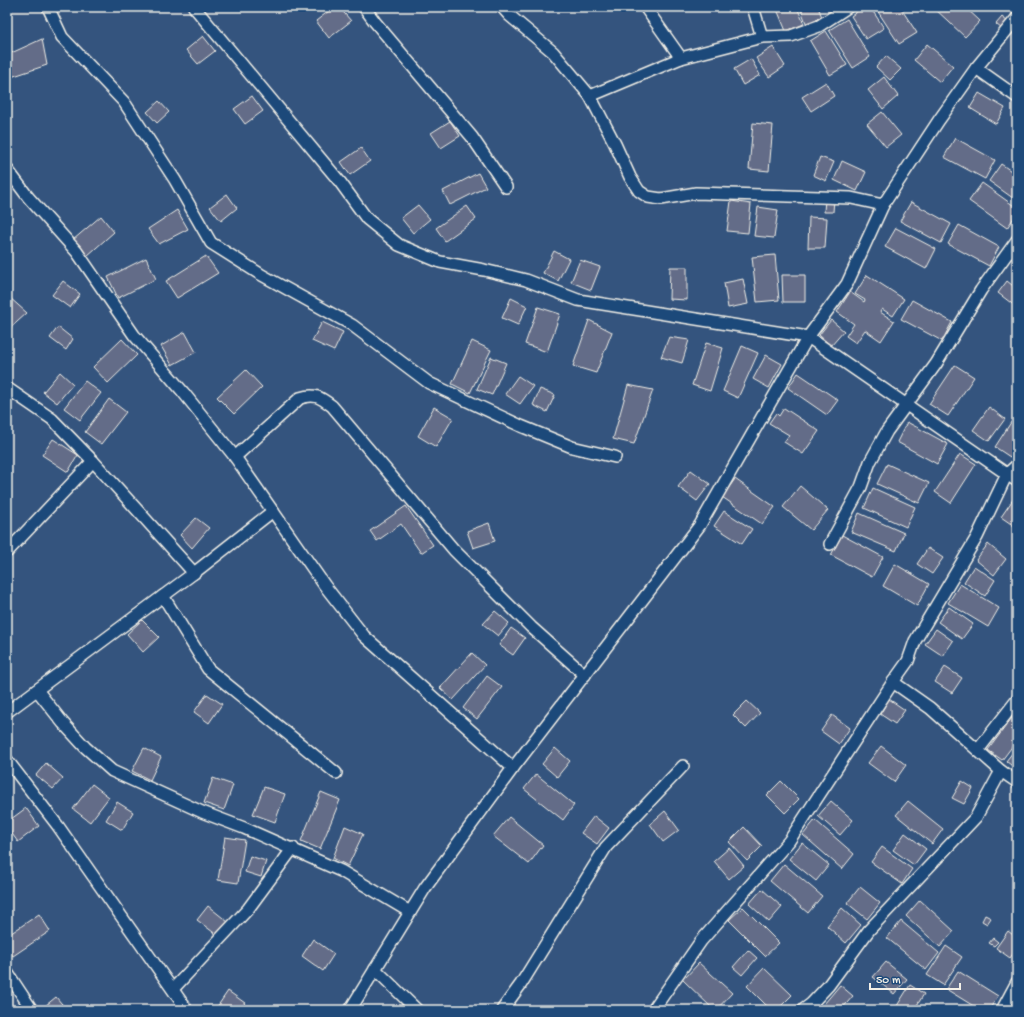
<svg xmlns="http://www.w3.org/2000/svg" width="1024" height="1017" font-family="'Gochi Hand',sans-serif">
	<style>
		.building { fill: #646c88; stroke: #f4f1e8 }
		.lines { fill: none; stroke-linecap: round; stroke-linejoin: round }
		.street-casing { stroke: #f4f1e8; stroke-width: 14 }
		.street { stroke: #1f4a7a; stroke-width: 11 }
	</style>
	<rect width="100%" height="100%" fill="#34547e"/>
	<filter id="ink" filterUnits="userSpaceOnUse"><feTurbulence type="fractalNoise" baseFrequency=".025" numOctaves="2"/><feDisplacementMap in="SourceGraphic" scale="8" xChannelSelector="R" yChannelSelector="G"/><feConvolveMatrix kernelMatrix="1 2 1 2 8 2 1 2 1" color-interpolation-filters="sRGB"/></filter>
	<g filter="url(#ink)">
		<!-- building -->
		<g class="building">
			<path d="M334 7H339L351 21 329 38 316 21Z"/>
			<path d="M776 7H797L804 24 786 31Z"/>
			<path d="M800 7H818L822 17 806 23Z"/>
			<path d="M864 7H870L884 28 866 39 851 16Z"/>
			<path d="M875 7H900L917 33 899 44Z"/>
			<path d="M933 7H965L980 21 965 37Z"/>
			<path d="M1002 17 1008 22 1002 29 996 24Z"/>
			<path d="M847 19 870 57 853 68 829 30Z"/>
			<path d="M826 31 847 65 830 75 810 41Z"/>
			<path d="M203 36 215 51 198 64 186 50Z"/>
			<path d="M42 39 47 65 8 78 7 55Z"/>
			<path d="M927 44 953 66 940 82 914 60Z"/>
			<path d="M773 47 785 66 769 77 756 58Z"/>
			<path d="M886 56 901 69 890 80 876 67Z"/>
			<path d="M751 59 760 75 743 85 734 69Z"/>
			<path d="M884 77 898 96 883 109 868 90Z"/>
			<path d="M826 82 834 96 811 111 802 97Z"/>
			<path d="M979 93 1005 108 996 124 970 108Z"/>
			<path d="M252 96 263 111 245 124 234 109Z"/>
			<path d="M159 101 169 112 157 123 147 112Z"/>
			<path d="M882 112 901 135 886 147 867 124Z"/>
			<path d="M450 121 460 136 441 148 431 133Z"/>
			<path d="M753 123 773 125 769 171 749 169Z"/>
			<path d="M955 138 995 160 985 179 944 157Z"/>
			<path d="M361 148 370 161 350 175 341 162Z"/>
			<path d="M820 157 834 162 826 181 813 175Z"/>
			<path d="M842 161 866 172 857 191 834 180Z"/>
			<path d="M1001 164 1017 175V201L989 181Z"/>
			<path d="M478 173 486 187 450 205 443 191Z"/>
			<path d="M982 183 1017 208V213L1007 228 969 201Z"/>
			<path d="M227 194 237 208 221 221 210 207Z"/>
			<path d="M825 199 834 200 833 212H824Z"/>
			<path d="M731 201 751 204 748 233 727 231Z"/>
			<path d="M911 202 951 224 941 243 900 221Z"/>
			<path d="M418 205 430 219 413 233 401 218Z"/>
			<path d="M467 206 476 219 445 241 436 228Z"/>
			<path d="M758 207 778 210 774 238 754 236Z"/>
			<path d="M177 210 188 229 159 244 148 229Z"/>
			<path d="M101 216 114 232 87 256 73 240Z"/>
			<path d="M809 217 827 218 825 248H808Z"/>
			<path d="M959 225 999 247 989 266 948 244Z"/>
			<path d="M896 228 936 249 926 269 885 247Z"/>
			<path d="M554 251 569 259 558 281 543 273Z"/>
			<path d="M775 255 779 300 757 302 752 257Z"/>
			<path d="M206 256 218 273 177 298 166 281Z"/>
			<path d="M146 258 156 279 118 298 108 277Z"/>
			<path d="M580 260 600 267 591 290 571 282Z"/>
			<path d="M670 267H687V300L669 299Z"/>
			<path d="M782 275H805V302H783Z"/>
			<path d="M867 275 904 299 893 316 882 309 880 312 894 321 881 341 865 330 856 343 846 336 854 324 837 312 850 292 864 302 865 300 855 294Z"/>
			<path d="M743 279 748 304 728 308 724 283Z"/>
			<path d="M63 281 80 294 70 308 52 295Z"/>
			<path d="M1007 281 1017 289V303L1015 306 998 293Z"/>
			<path d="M9 297 27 313 7 331V300Z"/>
			<path d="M511 298 527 306 518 325 502 318Z"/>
			<path d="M912 300 952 322 942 341 901 319Z"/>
			<path d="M538 307 560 314 547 352 525 344Z"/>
			<path d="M589 320 612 332 596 373 573 366Z"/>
			<path d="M831 320 844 331 831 346 819 335Z"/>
			<path d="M322 322 343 332 334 351 312 341Z"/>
			<path d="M58 327 73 339 66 350 50 338Z"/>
			<path d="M185 332 196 352 172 365 161 346Z"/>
			<path d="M669 337 689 340 682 363 661 357Z"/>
			<path d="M122 339 137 355 108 383 93 367Z"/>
			<path d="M472 341 491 350 470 393 452 384Z"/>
			<path d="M706 343 723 348 710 391 692 385Z"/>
			<path d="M742 346 758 353 738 398 723 391Z"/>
			<path d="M766 355 782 364 769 388 753 379Z"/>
			<path d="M491 357 506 363 492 395 477 389Z"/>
			<path d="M955 365 974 377 948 416 929 404Z"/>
			<path d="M246 370 262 387 234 414 217 397Z"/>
			<path d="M60 372 73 384 57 403 43 392Z"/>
			<path d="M798 373 838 400 827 415 788 388Z"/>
			<path d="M518 376 533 386 520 404 505 394Z"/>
			<path d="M85 381 101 393 80 420 64 408Z"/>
			<path d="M628 385 653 390 634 444 613 439Z"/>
			<path d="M540 389 555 395 547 412 533 405Z"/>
			<path d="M109 399 126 412 101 444 85 432Z"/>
			<path d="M434 407 453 418 436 447 418 436Z"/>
			<path d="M989 407 1005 419 989 441 973 430Z"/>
			<path d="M784 408 819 431 803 454 784 442 789 435 769 423 776 413 779 416Z"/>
			<path d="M1017 413V453L1013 459 995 447Z"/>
			<path d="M907 422 948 444 937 464 897 442Z"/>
			<path d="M53 439 78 455 68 472 42 455Z"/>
			<path d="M960 454 976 464 951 503 935 492Z"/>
			<path d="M887 464 929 483 919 503 877 484Z"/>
			<path d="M691 470 710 484 697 501 678 487Z"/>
			<path d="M735 479 775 507 762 524 722 497Z"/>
			<path d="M800 486 828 510 811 530 783 507Z"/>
			<path d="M873 488 915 507 906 527 864 508Z"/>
			<path d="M1014 498 1017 501V528L1001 517Z"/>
			<path d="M406 506 433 545 421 553 401 524 377 541 370 531Z"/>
			<path d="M724 511 752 529 742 544 714 526Z"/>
			<path d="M859 513 904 533 896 551 851 532Z"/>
			<path d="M196 518 209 528 192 548 180 535Z"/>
			<path d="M489 523 495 541 473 548 467 531Z"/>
			<path d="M842 535 883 557 872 577 831 555Z"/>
			<path d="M988 544 1006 559 994 575 976 560Z"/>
			<path d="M928 548 943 558 932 574 917 564Z"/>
			<path d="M895 564 929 584 917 606 883 586Z"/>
			<path d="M974 566 995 580 985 596 964 582Z"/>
			<path d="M960 584 999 608 988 627 948 603Z"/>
			<path d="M949 607 973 624 962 639 938 622Z"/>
			<path d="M495 611 509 623 498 636 483 624Z"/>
			<path d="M142 620 159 637 143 652 127 634Z"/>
			<path d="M511 628 525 638 513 655 499 645Z"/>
			<path d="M936 629 953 641 943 656 925 644Z"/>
			<path d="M472 653 485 665 453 700 440 688Z"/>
			<path d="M945 667 962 678 952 693 935 682Z"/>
			<path d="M487 676 502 687 477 719 463 708Z"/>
			<path d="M207 694 222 704 209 723 194 712Z"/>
			<path d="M889 699 905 710 895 724 880 714Z"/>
			<path d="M747 701 760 713 746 728 733 715Z"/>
			<path d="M1017 711V740L1002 760 988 750Z"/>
			<path d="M832 715 850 728 839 744 821 731Z"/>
			<path d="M881 746 906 765 894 782 868 763Z"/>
			<path d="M1017 747V770L1006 761Z"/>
			<path d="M144 748 161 757 150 780 132 771Z"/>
			<path d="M555 748 570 761 557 777 542 764Z"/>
			<path d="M46 763 63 778 53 789 36 775Z"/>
			<path d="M536 774 574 805 563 820 524 789Z"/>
			<path d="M213 778 233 785 224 810 204 803Z"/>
			<path d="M781 781 799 799 785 813 767 795Z"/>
			<path d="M962 781 973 788 964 804 952 798Z"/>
			<path d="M92 784 109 797 90 822 73 809Z"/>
			<path d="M264 787 285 794 275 822 253 814Z"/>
			<path d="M321 792 340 800 320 849 301 841Z"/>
			<path d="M831 801 853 820 840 835 818 816Z"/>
			<path d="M908 801 943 829 932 844 896 815Z"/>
			<path d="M117 802 133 812 122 830 106 820Z"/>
			<path d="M26 808 39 826 18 842 7 827V822Z"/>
			<path d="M665 811 679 830 663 842 650 824Z"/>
			<path d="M594 816 609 828 597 844 581 833Z"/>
			<path d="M509 817 543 845 529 864 493 836Z"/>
			<path d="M815 820 854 854 842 869 803 835Z"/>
			<path d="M345 826 363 834 348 866 333 858Z"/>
			<path d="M744 827 762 846 747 861 729 842Z"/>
			<path d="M905 833 926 849 914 865 893 850Z"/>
			<path d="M225 837 245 840 238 883 218 880Z"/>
			<path d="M802 843 829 865 816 881 789 859Z"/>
			<path d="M882 847 912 869 902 884 871 862Z"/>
			<path d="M729 848 744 866 729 879 714 861Z"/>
			<path d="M250 856 266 861 261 877 245 872Z"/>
			<path d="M784 864 822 896 808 913 770 881Z"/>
			<path d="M860 887 880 903 867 919 847 903Z"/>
			<path d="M762 889 782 907 769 922 749 904Z"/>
			<path d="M920 900 954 931 940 947 906 916Z"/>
			<path d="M208 906 228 922 217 935 197 920Z"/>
			<path d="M743 907 779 943 765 956 729 920Z"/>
			<path d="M842 908 861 925 846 943 827 926Z"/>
			<path d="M39 914 50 931 13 956 7 948V936Z"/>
			<path d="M985 915 991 918 987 924 982 921Z"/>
			<path d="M901 921 939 953 926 970 887 938Z"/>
			<path d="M1008 931 1017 938V948L1010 958 996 948Z"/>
			<path d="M993 938 998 942 994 946 989 943Z"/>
			<path d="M313 939 334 954 323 971 302 956Z"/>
			<path d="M946 946 962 957 943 985 927 975Z"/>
			<path d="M748 950 757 958 742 975 733 967Z"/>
			<path d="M886 962 907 979 894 994 873 977Z"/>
			<path d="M699 963 732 993 716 1010H714L683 980Z"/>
			<path d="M764 968 792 995 777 1010H771L747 986Z"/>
			<path d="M958 971 998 996 989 1010H980L946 989Z"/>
			<path d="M840 985 853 996 841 1010H819Z"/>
			<path d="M910 985 924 994 914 1010H898L895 1009Z"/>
			<path d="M228 991 245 1003 239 1010H215Z"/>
			<path d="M56 997 67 1010H48L45 1006Z"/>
		</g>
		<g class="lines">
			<defs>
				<g id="street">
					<path d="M48 7 62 37 124 102 175 180 211 243 260 274 352 325 429 383 521 426 572 447 615 457"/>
					<path d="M194 7 340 182 367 219 399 245 440 262 484 270 526 280 578 300 808 337 1017 481"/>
					<path d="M364 7 375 22 472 137 506 187"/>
					<path d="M502 7 510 16 553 52 590 96"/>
					<path d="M645 7 681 58"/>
					<path d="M753 7 762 37"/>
					<path d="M848 7 819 26 791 36 762 37 681 58 590 96 615 144 630 177 639 191 648 197 661 199 696 193 851 198 883 205"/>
					<path d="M976 68 1017 97"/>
					<path d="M7 169 28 197 77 252 134 335 183 392 235 457 325 586 364 636 513 768"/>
					<path d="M7 388 52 419 93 461 194 573 7 712"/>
					<path d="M235 457 300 398C315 393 320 397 332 406L454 550 531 627 585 675"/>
					<path d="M1017 465 1007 474 977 537 915 641 908 661 893 682 930 708 1001 771 1017 782"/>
					<path d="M830 544 861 487 870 462 887 431 936 364 981 290 1017 240"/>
					<path d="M7 552 93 461"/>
					<path d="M194 573 273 511"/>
					<path d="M163 596 208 669 336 773"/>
					<path d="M37 690 63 723 85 747 112 771 202 812 244 828 341 871 410 912"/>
					<path d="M978 750 1017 700"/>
					<path d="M7 760 58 826 187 1010"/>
					<path d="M375 969 417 1010"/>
					<path d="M7 972 32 1010"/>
					<path d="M173 989 248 909 293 848"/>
					<path d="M350 1010 425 888 513 768 700 525 808 337 847 284 883 205 939 120 976 68 1017 18"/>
					<path d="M502 1010 521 984 606 847 683 766"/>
					<path d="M653 1010 701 941 789 841 893 682"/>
					<path d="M803 1010 811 1004 828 986 869 930 976 817 1001 771"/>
					<path d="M1002 1010 1017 982"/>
				</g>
			</defs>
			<!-- street casing -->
			<use href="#street" class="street-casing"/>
			<!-- street -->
			<use href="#street" class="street"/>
		</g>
	</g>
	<!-- margin -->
	<rect width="1024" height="1017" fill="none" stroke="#1f4a7a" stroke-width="24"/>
	<rect x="12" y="12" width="1000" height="993" fill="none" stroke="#f4f1e8" stroke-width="1.5" filter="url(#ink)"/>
	<!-- scale -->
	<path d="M870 983v6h90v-6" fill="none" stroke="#f4f1e8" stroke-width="2"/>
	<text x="876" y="983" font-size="12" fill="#f4f1e8" stroke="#1f4a7a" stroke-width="3" paint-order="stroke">50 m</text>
</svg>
